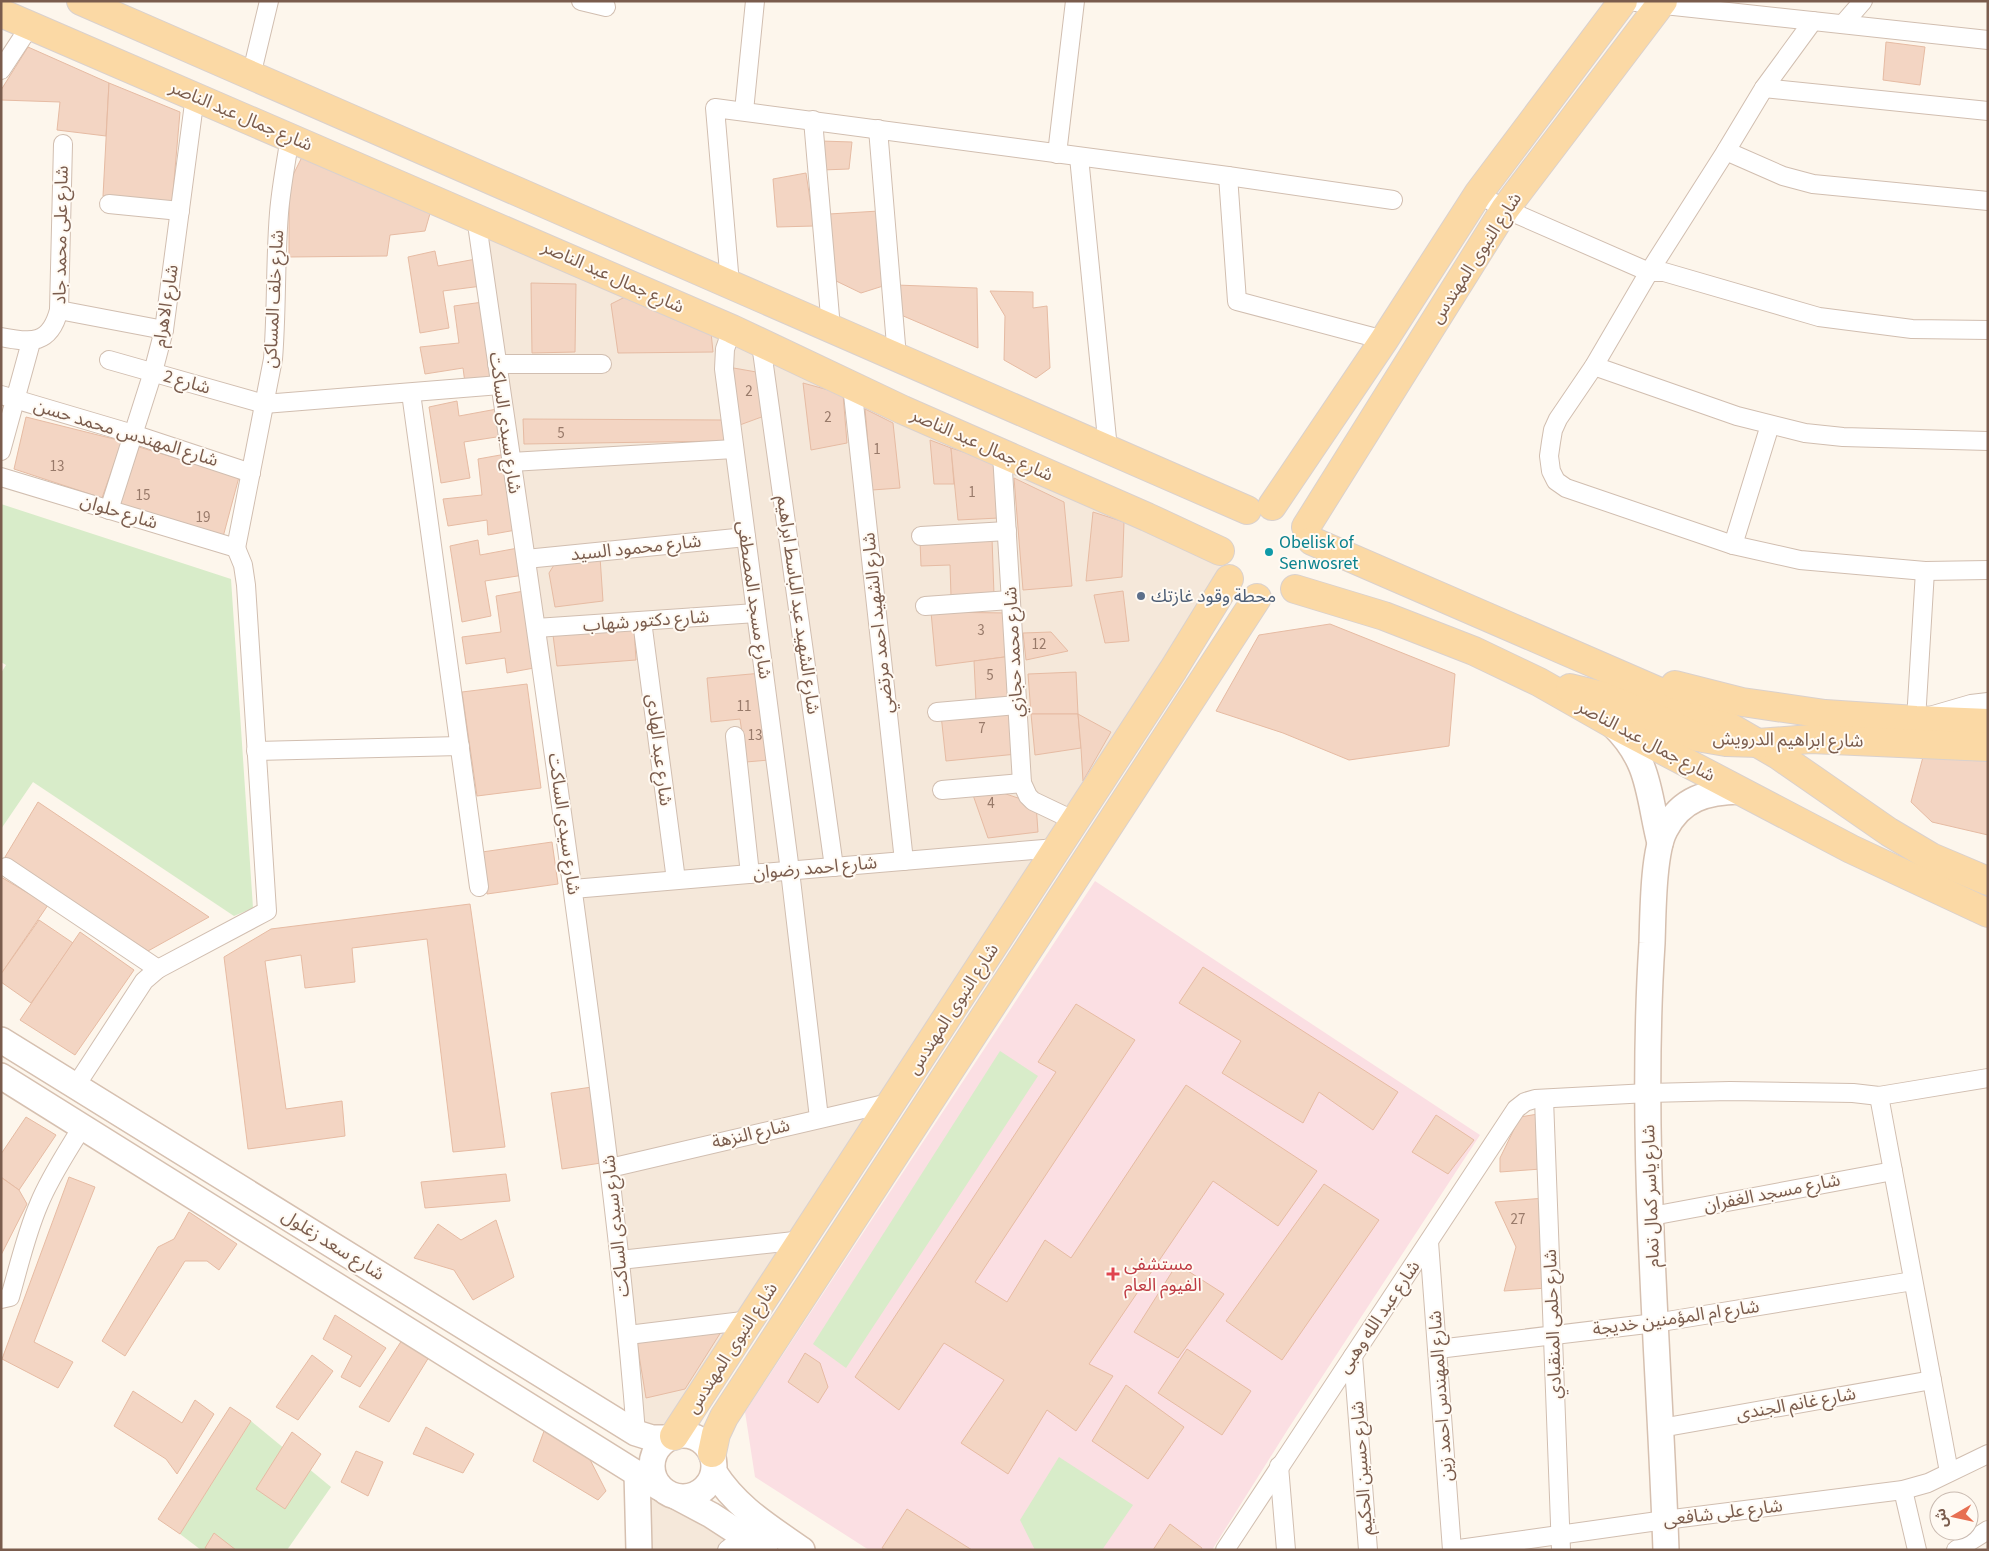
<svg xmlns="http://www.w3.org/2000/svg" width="1989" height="1551" font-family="'Source Sans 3','Noto Sans Arabic',sans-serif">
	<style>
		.residential { fill: #f5e8da }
		.medical { fill: #fbdfe3 }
		.green { fill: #d8ecc9 }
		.building { fill: #f3d5c3; stroke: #e6bba3 }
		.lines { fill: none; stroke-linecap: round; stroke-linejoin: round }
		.street-casing { stroke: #d1beb0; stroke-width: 20 }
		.secondary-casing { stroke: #d6c0b0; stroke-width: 28 }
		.primary-casing { stroke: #dad1cd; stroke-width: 30 }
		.street { stroke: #fff; stroke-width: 18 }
		.secondary { stroke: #fff; stroke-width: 25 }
		.primary { stroke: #fbd9a5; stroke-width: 28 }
		.culture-dot { fill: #0f9aa8; stroke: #fffaf3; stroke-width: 2 }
		.service-dot { fill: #5c6f8a; stroke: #fffaf3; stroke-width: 2 }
		.health-dot { fill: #e0444e; stroke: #fffaf3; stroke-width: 2 }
		.labels { text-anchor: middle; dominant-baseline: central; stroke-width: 4; stroke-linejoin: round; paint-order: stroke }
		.number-label { font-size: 15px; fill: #987a6a }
		.street-label { font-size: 18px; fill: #7a5c4d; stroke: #fffaf3 }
		.culture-label { font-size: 18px; fill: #0d838f; stroke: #fffaf3; text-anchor: start }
		.service-label { font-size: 18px; fill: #4e5e75; stroke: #fffaf3; text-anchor: start }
		.health-label { font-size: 18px; fill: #be3a42; stroke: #fffaf3; text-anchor: start }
	</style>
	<rect width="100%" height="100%" fill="#fdf6ec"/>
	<!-- residential -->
	<g class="residential">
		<path d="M476 217 1220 551 1222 566 1228 579 673 1436 644 1435Z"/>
		<path d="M668 1495 763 1550H640L648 1501 655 1496Z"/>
	</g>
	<!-- medical -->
	<path class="medical" d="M1095 881 1480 1135 1288 1429 1212 1550H869L755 1477 745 1412Z"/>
	<!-- green -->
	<g class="green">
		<path d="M1 504 231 579 253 908 234 916 33 782 1 829V673L6 665 1 662Z"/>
		<path d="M1000 1051 1038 1076 846 1368 813 1344Z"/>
		<path d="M251 1421 331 1487 287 1550H201L180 1534Z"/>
		<path d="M1059 1457 1133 1505 1102 1550H1035L1020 1520Z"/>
	</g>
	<!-- building -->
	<g class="building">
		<path d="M1886 42 1925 47 1920 85 1883 80Z"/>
		<path d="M28 47 109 83 106 136 57 130 60 102 1 100V90Z"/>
		<path d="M109 83 180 112 172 204 103 196Z"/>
		<path d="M821 141 852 142 849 169 822 170Z"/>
		<path d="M302 157 431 210 425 231 390 235 387 256 289 257V183Z"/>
		<path d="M806 173 814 226 777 227 773 179Z"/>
		<path d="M879 211 883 286 861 293 832 279 829 214Z"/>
		<path d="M435 251 438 266 476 259 482 286 443 291 449 328 420 333 408 257Z"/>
		<path d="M531 283 576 284 575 352 532 353Z"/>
		<path d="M896 285 977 288 978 348 901 315Z"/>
		<path d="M990 291 1033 292V308L1047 306 1050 368 1036 378 1004 360 1005 316Z"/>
		<path d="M629 295 711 332 713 352 618 353 611 304Z"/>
		<path d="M483 302 493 378 465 383 463 368 425 374 420 347 459 343 454 306Z"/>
		<path d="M728 367 762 373 767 415 737 426Z"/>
		<path d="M803 383 843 394 847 443 811 450Z"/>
		<path d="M457 401 459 416 497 409 503 436 464 442 470 478 441 483 429 407Z"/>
		<path d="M865 409 893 423 900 488 872 490Z"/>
		<path d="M26 417 122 441 102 498 14 469Z"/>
		<path d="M523 419 724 420V441L524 444Z"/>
		<path d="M930 440 951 448 954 484H934Z"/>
		<path d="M139 447 239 477 223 537 119 505Z"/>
		<path d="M951 448 995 462 999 518 958 520Z"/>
		<path d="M506 454 516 530 488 535 487 520 448 526 443 499 482 495 478 459Z"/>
		<path d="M1014 478 1064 502 1072 586 1023 590Z"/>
		<path d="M1093 512 1124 522 1122 577 1086 581Z"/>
		<path d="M992 538 994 595 951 596 950 565 921 566 920 541Z"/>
		<path d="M478 540 480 555 518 548 524 575 485 581 491 616 462 622 450 546Z"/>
		<path d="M600 557 603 601 555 607 549 573 557 560Z"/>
		<path d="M524 591 534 668 507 673 505 658 466 664 462 637 501 632 496 596Z"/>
		<path d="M1123 591 1129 641 1105 643 1094 595Z"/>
		<path d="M931 612 1009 613 1012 656 936 666Z"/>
		<path d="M1330 624 1455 674 1449 746 1349 760 1283 733 1216 711 1259 635Z"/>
		<path d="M634 628 636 660 557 666 553 635Z"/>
		<path d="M1051 632 1068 651 1026 660 1023 633Z"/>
		<path d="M1012 656 1013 697 976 702 974 661Z"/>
		<path d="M1076 672 1078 714H1031L1028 674Z"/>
		<path d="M762 673 769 760 746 762 740 719 711 722 707 678Z"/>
		<path d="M527 684 541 788 477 796 462 692Z"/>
		<path d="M1013 708 1017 754 946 761 941 715Z"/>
		<path d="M1031 714H1078L1081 748 1035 755Z"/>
		<path d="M1078 714 1111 732 1083 781 1081 748Z"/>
		<path d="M1923 757 1988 758V835L1932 822 1911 802Z"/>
		<path d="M997 791 1036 804 1038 832 988 838 973 795Z"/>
		<path d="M38 802 209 917 148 951 5 857Z"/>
		<path d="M552 842 558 884 487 894 482 852Z"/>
		<path d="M1 877 48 905 1 974Z"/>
		<path d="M470 904 505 1147 453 1152 427 939 352 948 355 982 305 988 301 955 265 961 286 1109 342 1101 345 1136 248 1149 224 957 271 929Z"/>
		<path d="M39 920 73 943 31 1003 1 982V974Z"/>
		<path d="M80 932 134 970 75 1055 20 1020Z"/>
		<path d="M1203 967 1398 1092 1373 1130 1319 1092 1303 1123 1222 1073 1241 1041 1179 1003Z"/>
		<path d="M1076 1004 1135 1040 975 1282 1007 1302 1045 1240 1071 1258 1186 1085 1317 1171 1278 1226 1213 1181 1089 1364 1113 1376 1076 1431 1047 1410 1008 1474 961 1443 1004 1380 944 1343 899 1410 855 1377 1056 1072 1038 1062Z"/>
		<path d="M592 1087 601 1163 562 1169 551 1093Z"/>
		<path d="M1538 1114 1541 1169 1500 1172V1158L1520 1117Z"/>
		<path d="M1436 1115 1474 1140 1448 1174 1412 1152Z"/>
		<path d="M26 1117 56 1135 19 1190 1 1177V1154Z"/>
		<path d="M506 1174 510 1201 425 1208 421 1182Z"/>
		<path d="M69 1177 95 1187 34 1342 73 1362 58 1388 2 1359Z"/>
		<path d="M2 1178 19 1190 27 1204 1 1255Z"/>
		<path d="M1324 1184 1379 1220 1282 1360 1226 1321Z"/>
		<path d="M1545 1198 1547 1288 1504 1291 1516 1247 1495 1202Z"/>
		<path d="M189 1212 237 1244 219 1270 207 1261H185L125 1356 102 1341 158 1247 174 1239Z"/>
		<path d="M496 1220 514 1277 473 1300 454 1270 414 1258 438 1224 461 1240Z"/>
		<path d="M1177 1264 1224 1294 1178 1358 1134 1332Z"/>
		<path d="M335 1315 386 1348 360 1387 341 1377 352 1356 323 1339Z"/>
		<path d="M721 1332 685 1389 646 1398 637 1343Z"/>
		<path d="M402 1340 429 1357 389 1422 359 1407Z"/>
		<path d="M1187 1349 1251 1391 1222 1435 1158 1393Z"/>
		<path d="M805 1353 820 1363 828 1387 818 1403 788 1382Z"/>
		<path d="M312 1355 333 1371 298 1420 276 1407Z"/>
		<path d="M1126 1385 1184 1427 1148 1479 1092 1441Z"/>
		<path d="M133 1391 182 1423 195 1400 214 1414 177 1474 166 1459 114 1426Z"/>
		<path d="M230 1407 251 1421 180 1534 158 1519Z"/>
		<path d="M547 1423 580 1440 606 1491 598 1500 533 1461Z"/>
		<path d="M426 1427 474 1454 463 1473 413 1454Z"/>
		<path d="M292 1432 321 1454 285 1509 256 1489Z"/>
		<path d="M356 1451 383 1462 368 1496 341 1482Z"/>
		<path d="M907 1509 972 1550H886L882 1548Z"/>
		<path d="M1170 1524 1202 1548 1201 1550H1153Z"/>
		<path d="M214 1533 236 1550H208L205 1548Z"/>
	</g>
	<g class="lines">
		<defs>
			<g id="street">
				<path d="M581 1 606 7"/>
				<path d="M1627 1 1988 40"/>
				<path d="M1813 21 1764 88 1726 151 1649 272 1594 366 1558 419 1553 430 1551 442 1549 456 1551 471 1556 481 1566 488 1733 545 1800 560 1925 571 1988 570"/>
				<path d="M1843 24 1863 1"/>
				<path d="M1 70 30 26"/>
				<path d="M251 76 269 1"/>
				<path d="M1764 88 1988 111"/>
				<path d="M744 111 755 1"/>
				<path d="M813 120 831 328"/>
				<path d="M878 129 897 357"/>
				<path d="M1726 151 1783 176 1813 184 1988 201"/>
				<path d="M1057 154 1075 1"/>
				<path d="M1079 157 1108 449"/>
				<path d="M1228 176 1237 301 1384 340"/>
				<path d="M1478 194 1505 209 1649 272H1664L1819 317 1912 329 1988 330"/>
				<path d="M109 204 180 211"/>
				<path d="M476 217C512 467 550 717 583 967 604 1122 624 1277 636 1433"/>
				<path d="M730 284 715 108 1228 176 1393 200"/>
				<path d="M59 310 164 330"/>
				<path d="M732 329 725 349 724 369 790 871 819 1118"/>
				<path d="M1 337C31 343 50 345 59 310L63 144"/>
				<path d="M761 344 834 867"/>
				<path d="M109 360 264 404 500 385"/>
				<path d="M497 364H602"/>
				<path d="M1594 366 1737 416 1805 433 1843 437 1988 441"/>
				<path d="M852 385 904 861"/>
				<path d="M411 393 479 887"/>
				<path d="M1 395 133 434 251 473"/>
				<path d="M1 451 31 342"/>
				<path d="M1002 454 1022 783 1028 796 1033 801 1075 821"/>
				<path d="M511 462 734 449"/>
				<path d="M1 477 236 548"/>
				<path d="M109 510 153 372 164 330 195 96"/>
				<path d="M921 536 1007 531"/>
				<path d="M1733 545 1770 425"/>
				<path d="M236 548 273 359C277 310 275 262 279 213 281 188 286 162 290 137"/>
				<path d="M526 559 746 537"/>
				<path d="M1925 571 1916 720 1971 704 1988 702"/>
				<path d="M925 606 1010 600"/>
				<path d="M642 621 676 880"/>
				<path d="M536 628 756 613"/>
				<path d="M937 712 1017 705"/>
				<path d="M735 736 750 874"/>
				<path d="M256 751 460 746"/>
				<path d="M942 790 1022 783"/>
				<path d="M6 867 158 969"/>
				<path d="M573 889 1056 848"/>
				<path d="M75 1087 144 981 158 969 267 911 246 585 243 565 236 548"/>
				<path d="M1879 1096 1949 1472"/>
				<path d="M1544 1099 1561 1550"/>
				<path d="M610 1168 893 1102"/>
				<path d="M1652 1216 1893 1171"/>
				<path d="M1429 1242 1452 1550"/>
				<path d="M620 1260 803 1240"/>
				<path d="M1 1299 10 1297C19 1266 26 1234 39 1204 50 1177 67 1152 82 1127"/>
				<path d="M628 1335 751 1320"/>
				<path d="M1438 1349 1655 1323 1913 1281"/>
				<path d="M1353 1356 1368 1550"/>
				<path d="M1661 1428 1932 1380"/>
				<path d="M1279 1466 1286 1550"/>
				<path d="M1903 1490 1917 1550"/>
				<path d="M727 1550 744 1537"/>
				<path d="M1225 1550 1516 1109 1525 1102 1535 1099 1648 1093 1730 1091 1853 1093 1879 1096 1988 1078"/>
				<path d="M1452 1550 1665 1520 1903 1490 1928 1483 1988 1454"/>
				<path d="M1956 1550 1988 1530"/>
			</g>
			<g id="secondary">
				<path d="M1613 725C1651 762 1648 795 1660 843"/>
				<path d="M1 1040 636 1433 652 1438H669"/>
				<path d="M1 1076 660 1488"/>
				<circle cx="683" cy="1466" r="31"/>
				<path d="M714 1472C737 1508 768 1526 802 1550"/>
				<path d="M637 1473 639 1550"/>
				<path d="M677 1497 711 1515 765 1550"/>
				<path d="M1666 1550C1659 1348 1639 1145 1652 943 1653 915 1653 852 1665 830 1681 798 1707 792 1740 791"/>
			</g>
			<g id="primary">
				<path d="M81 1 1247 510"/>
				<path d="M1 13 732 329 903 410 1147 517 1220 551"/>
				<path d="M1272 506 1384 340 1478 194 1623 1"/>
				<path d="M1306 527 1505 209 1663 1"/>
				<path d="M1312 541 1697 708 1778 755 1889 832 1931 857 1988 881"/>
				<path d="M1295 589 1384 616 1474 651 1539 682 1611 723 1851 849 1988 913"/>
				<path d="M1675 685 1742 702 1825 714 1916 720 1988 723"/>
				<path d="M1570 688 1599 695 1670 724 1697 737 1726 742 1758 743 1811 739 1988 747"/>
				<path d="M674 1436 1173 670 1229 579"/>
				<path d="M712 1453 716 1434 724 1417 1257 598"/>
			</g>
		</defs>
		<!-- street casing -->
		<use href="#street" class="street-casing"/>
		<!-- secondary casing -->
		<use href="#secondary" class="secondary-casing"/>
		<!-- primary casing -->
		<use href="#primary" class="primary-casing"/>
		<!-- street -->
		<use href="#street" class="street"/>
		<!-- secondary -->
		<use href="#secondary" class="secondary"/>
		<!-- primary -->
		<use href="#primary" class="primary"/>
	</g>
	<!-- markers -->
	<circle class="culture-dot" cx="1269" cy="552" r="5"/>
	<circle class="service-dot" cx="1141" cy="596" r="5"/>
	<path class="health-dot" d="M1110.5 1266.5h5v5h5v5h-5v5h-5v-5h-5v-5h5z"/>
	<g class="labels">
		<!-- number labels -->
		<g class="number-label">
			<text x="749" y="391">2</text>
			<text x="828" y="417">2</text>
			<text x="561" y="433">5</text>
			<text x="877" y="449">1</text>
			<text x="57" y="466">13</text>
			<text x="972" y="492">1</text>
			<text x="143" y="495">15</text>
			<text x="203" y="517">19</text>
			<text x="981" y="630">3</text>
			<text x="1039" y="644">12</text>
			<text x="990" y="675">5</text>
			<text x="744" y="706">11</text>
			<text x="982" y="728">7</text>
			<text x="755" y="735">13</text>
			<text x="991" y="803">4</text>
			<text x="1518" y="1219">27</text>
		</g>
		<!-- street labels -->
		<g class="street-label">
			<text transform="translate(241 116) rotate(23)">شارع جمال عبد الناصر</text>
			<text transform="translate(61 235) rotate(-89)">شارع على محمد جاد</text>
			<text transform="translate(1476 258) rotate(-57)">شارع النبوى المهندس</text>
			<text transform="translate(613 277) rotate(24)">شارع جمال عبد الناصر</text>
			<text transform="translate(274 299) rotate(-87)">شارع خلف المساكن</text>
			<text transform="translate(166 306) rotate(-81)">شارع الاهرام</text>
			<text transform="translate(187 382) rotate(16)">شارع 2</text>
			<text transform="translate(505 423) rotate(82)">شارع سيدى الساكت</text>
			<text transform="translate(126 433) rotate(17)">شارع المهندس محمد حسن</text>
			<text transform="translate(982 445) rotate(24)">شارع جمال عبد الناصر</text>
			<text transform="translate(119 512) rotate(17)">شارع حلوان</text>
			<text transform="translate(636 548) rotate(-6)">شارع محمود السيد</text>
			<text transform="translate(754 600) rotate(82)">شارع مسجد المصطفى</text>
			<text transform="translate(798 605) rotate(82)">شارع الشهيد عبد الباسط ابراهيم</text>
			<text transform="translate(646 621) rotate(-4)">شارع دكتور شهاب</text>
			<text transform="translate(878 623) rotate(-96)">شارع الشهيد احمد مرتضي</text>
			<text transform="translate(1014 652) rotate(-93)">شارع محمد حجازي</text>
			<text transform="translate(1788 740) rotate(1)">شارع ابراهيم الدرويش</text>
			<text transform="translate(1646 741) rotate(28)">شارع جمال عبد الناصر</text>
			<text transform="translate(659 750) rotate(83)">شارع عبد الهادى</text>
			<text transform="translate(564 824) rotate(82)">شارع سيدى الساكت</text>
			<text transform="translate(815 868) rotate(-5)">شارع احمد رضوان</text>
			<text transform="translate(953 1009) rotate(-57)">شارع النبوى المهندس</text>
			<text transform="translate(751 1134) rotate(-13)">شارع النزهة</text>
			<text transform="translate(1772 1193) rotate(-11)">شارع مسجد الغفران</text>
			<text transform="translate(1651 1196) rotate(-92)">شارع ياسر كمال تمام</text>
			<text transform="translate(616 1226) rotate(-96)">شارع سيدى الساكت</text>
			<text transform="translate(333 1245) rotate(32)">شارع سعد زغلول</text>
			<text transform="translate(1379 1317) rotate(-56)">شارع عبد الله وهبى</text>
			<text transform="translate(1676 1318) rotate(-8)">شارع ام المؤمنين خديجة</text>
			<text transform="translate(1553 1324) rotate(-92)">شارع حلمى المنقبادي</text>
			<text transform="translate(732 1348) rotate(-57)">شارع النبوى المهندس</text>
			<text transform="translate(1441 1396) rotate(-94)">شارع المهندس احمد زين</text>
			<text transform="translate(1796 1404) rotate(-10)">شارع غانم الجندى</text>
			<text transform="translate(1362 1468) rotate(-94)">شارع حسين الحكيم</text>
			<text transform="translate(1723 1513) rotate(-7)">شارع على شافعى</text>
		</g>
		<!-- culture labels -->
		<g class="culture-label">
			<text x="1279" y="542">Obelisk of<tspan x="1279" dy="21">Senwosret</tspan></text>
		</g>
		<!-- service labels -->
		<g class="service-label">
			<text x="1151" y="596">محطة وقود غازتك</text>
		</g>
		<!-- health labels -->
		<g class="health-label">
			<text x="1124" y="1264">مستشفى<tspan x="1124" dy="21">الفيوم العام</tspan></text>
		</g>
	</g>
	<!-- border -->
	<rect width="1989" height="1551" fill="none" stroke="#7a5c4d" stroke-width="5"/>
	<!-- north arrow -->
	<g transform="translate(1954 1516) rotate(261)"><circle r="24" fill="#fffaf3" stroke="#cabbb1"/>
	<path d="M0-4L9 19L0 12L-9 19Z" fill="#e76f51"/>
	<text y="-8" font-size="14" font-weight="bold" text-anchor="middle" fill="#7a5c4d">ش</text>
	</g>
</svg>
